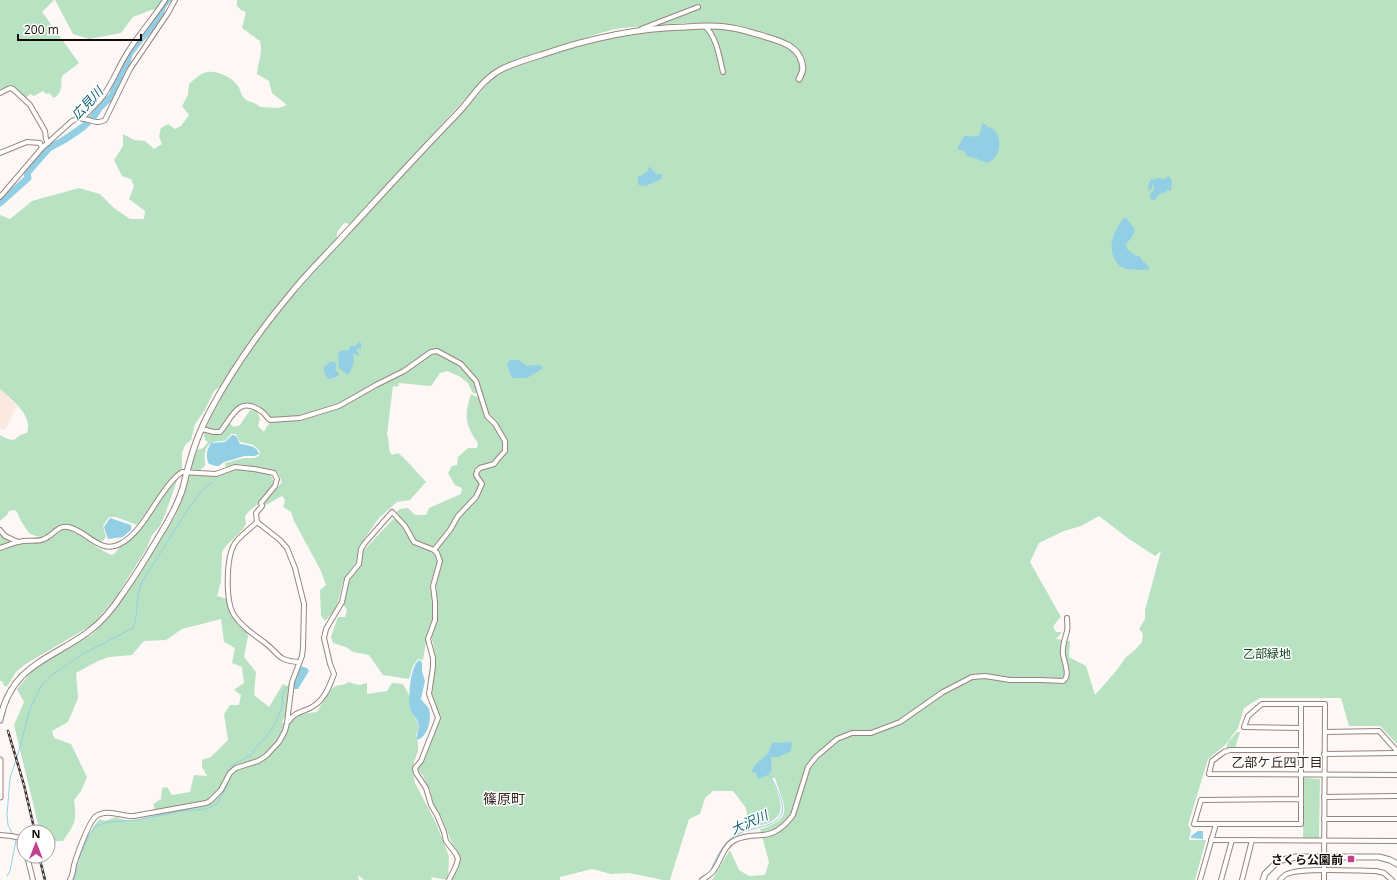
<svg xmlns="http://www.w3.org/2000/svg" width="1397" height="880" font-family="'Open Sans','Noto Sans JP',sans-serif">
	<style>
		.built { fill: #fbe8e0 }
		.green { fill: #b8e2c1; fill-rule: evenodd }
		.water { fill: #92cfe5 }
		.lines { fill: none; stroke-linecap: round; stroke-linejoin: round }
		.stream { stroke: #92cfe5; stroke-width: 1 }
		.river { stroke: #92cfe5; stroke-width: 7 }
		.minor-casing { stroke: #99847a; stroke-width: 6 }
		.tertiary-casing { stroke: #99847a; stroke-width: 7 }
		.minor { stroke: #fff; stroke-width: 4 }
		.tertiary { stroke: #fff; stroke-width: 5 }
		.rail-casing { stroke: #362f2c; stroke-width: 2.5 }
		.rail { stroke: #fff; stroke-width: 1; stroke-dasharray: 3; stroke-linecap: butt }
		.poi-dot { fill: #c2428d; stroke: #fff; stroke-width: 1.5 }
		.labels { text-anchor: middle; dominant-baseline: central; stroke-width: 3; stroke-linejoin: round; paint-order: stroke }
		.park-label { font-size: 12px; fill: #0d4220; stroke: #fff }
		.poi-label { font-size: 12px; font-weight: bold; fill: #130b08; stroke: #fff; text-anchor: end }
		.water-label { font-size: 13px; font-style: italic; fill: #0c5f75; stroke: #fff }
		.neighbourhood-label { font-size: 13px; fill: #37261e; stroke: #fff }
		.quarter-label { font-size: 14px; fill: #37261e; stroke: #fff }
	</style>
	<rect width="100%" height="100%" fill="#fdf8f6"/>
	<!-- built -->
	<path class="built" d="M0 389 17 406 5 430 0 429Z"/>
	<!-- green -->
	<g class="green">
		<path d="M0 0H54L42 12 79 63 62 76C60 86 64 91 54 98L49 93 46 94 43 91 34 96 30 94 26 98 16 89 9 84 6 88 0 91Z"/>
		<path d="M55 0H172L164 8 151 10 133 17 121 33 89 39 73 34Z"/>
		<path d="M237 0H1397V744L1380 726H1349L1341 698H1260L1244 708 1238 728 1225 745 1208 759 1188 825 1191 830 1189 840H1206L1195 880H712L730 850 739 870 749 876 765 875 769 862 760 829C797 818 783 805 775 778H772C775 791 790 811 772 821 763 826 759 826 748 824L746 808 733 791H713L705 798 700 814 689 819 670 880H663L629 873 611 874 592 869 560 877V880H451L459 861V856L451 841 441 816 434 806 430 790 422 774 418 771V767L439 718 438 712 430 693 435 664V655L433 643 432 640V632L437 616 436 580 442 559C435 545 429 546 415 542L406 523 396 512 400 509 408 508 415 515H426L429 508 461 494 462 488 455 485 448 473 452 466 457 465 458 457 468 448H477L478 443C465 425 464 416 471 394L477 397 481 388 476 378 463 364 447 353 439 350H434L407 367 376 382 341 403 304 415 272 418 269 417 260 409 239 406 233 411 220 430 216 431 207 429 206 427 225 390 247 354 297 289 385 194 417 159 463 112 492 79 527 59 585 42 644 31 702 28 722 29 746 33H761C726 18 684 23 647 26 634 27 620 27 608 31 594 34 581 40 567 44 534 54 501 62 475 88L351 224 344 223 337 232V240L274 310 251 341 222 385 214 391 205 410 195 424 191 440 185 445 182 453V468L172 477 137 525 116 517H109L103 526 106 537 103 541 100 542C91 538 74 525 66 524 57 524 52 535 44 536 39 538 33 535 29 533 26 528 19 519 18 514L15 510 9 511 7 515 0 521V435C19 446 13 435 27 433 33 415 12 400 0 389V215L10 219 32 201 79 188 100 194 114 208 130 219H144L145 211 129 199 134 186 131 179 122 176 114 160 123 146V134L134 140 145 141 154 149 162 144 159 136 161 128 168 124 175 129 181 126 189 115 182 106 188 95 189 84C194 80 200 73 207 72 216 70 232 77 237 85 241 89 240 94 244 98 249 103 254 101 260 107L279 108 287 105 272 93 269 81 257 74C258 60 263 56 260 41L242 28 246 12 241 10 237 6ZM1099 516 1129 539 1155 556 1161 551 1145 610V619L1139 629 1143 634 1142 642 1136 649 1125 658 1117 670 1095 695 1086 666 1069 657 1070 641 1056 639 1062 632H1056L1053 627 1057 621 1061 617 1030 562 1039 543 1064 531 1081 526Z"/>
		<path d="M438 352C454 362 466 370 476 386V394L472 392 468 383 459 376 447 371 440 373 431 386 399 383 398 387 393 386 387 434C390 442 387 449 392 455L398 453 404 458 426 482 410 500 397 502 379 518 359 546 356 562 343 581 338 602 334 611 325 621 321 616 320 590 326 585 321 571 294 521 291 512 283 507 285 500 282 496 264 506 263 504 282 482 278 473 268 469 239 464 226 467 225 463 244 458H254L259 456 260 451 253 445 240 442 236 434H231L225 441C206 441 204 447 205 466L200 470 190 469 197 450 203 448 208 442 205 440 203 432 213 434 220 433 229 423 234 427 240 425 250 410 257 411 260 419 258 426 264 432 267 426 272 421 297 419 340 407 424 360 432 353Z"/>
		<path d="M240 468C248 470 257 470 265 472 281 478 270 494 261 502 255 507 251 508 245 516L246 524 243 529 226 546 222 552 221 582 217 596 227 599 230 615 246 630 248 636 244 657 256 672 254 695 269 707 283 684 290 688 287 713 282 722 287 726C298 714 302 714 317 712 322 704 327 689 336 686 341 684 344 686 348 682L359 685 367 683V694L387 691 392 683 403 684 410 697V709L418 723V729L416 735 418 743V751L414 762 413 773 415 783 436 823 449 856 448 880 431 877 432 880H364L358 875 359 880H74C78 864 88 829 100 819 106 822 109 820 115 817L129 821 157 815 153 804 161 799 162 788 167 787 172 795 190 792 194 775 207 776 202 767V760L211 757 228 740 224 714 230 705H239L241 695 234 690 244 683 242 667 232 663 235 648 224 642 221 619 182 629 166 640 144 641 132 655 109 657 98 661 76 673 78 698 68 722 52 731 54 738 71 744 87 777 81 791 74 800C77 822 75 823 63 841H48V832H40L14 725 24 702 17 689 32 671 46 659 91 635 108 619 138 577 175 516 185 491 189 474 219 475 234 469Z"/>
		<path d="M179 475 166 512 160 526 152 535 147 548 114 600 92 625 24 665 16 672 8 685 5 687 2 681H0V549L21 543 37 542 60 530 68 528C84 535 96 549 112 555L115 553 157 505Z"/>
		<path d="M393 519 398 521 412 543 434 551 438 560 430 585 433 602V622L427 636 423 660 418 659 413 666 409 679 383 675 369 655 353 652 346 647 333 643 331 637 338 617H345L347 610 343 604 346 586 359 566 364 550Z"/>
		<path d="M0 534 14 542 0 546Z"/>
		<path d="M1237 732H1240L1235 748H1226L1228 742Z"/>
		<path d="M1304 778 1320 779 1319 839H1303Z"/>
	</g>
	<!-- water -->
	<g class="water">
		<path d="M982 124 987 125V127C1002 127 1005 159 986 163L975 158 968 157 964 151 957 149 964 136C979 136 979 140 982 124Z"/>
		<path d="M649 167H650L656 174H662L661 179 646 186 639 185 638 184V177L647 172Z"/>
		<path d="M1169 176 1172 181 1171 191 1167 190 1165 193 1159 194 1155 200H1152L1149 195 1154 190 1153 183 1152 188 1149 191 1148 190 1149 182 1151 181V178L1154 180 1156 178 1164 179Z"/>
		<path d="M1124 218 1127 219 1135 229 1132 237 1126 244 1127 249 1136 256H1140L1141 259 1149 267V270C1144 270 1128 270 1124 268 1120 267 1118 264 1115 260 1107 246 1114 230 1124 218Z"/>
		<path d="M359 342 361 343V350L358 348 356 350 359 354 358 356 354 353 353 354C355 362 353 366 349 374H346L339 368 338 354 342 350 348 351 350 346H355Z"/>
		<path d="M518 360 522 362 526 366 539 365 543 367V368L527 378H512L507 365 508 362 511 360Z"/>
		<path d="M331 361 335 363 337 362 335 369 339 374 338 376 330 379H328L324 372V370L323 368Z"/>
		<path d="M232 435H234L237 437 240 444C247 445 257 446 259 454L255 456H244L235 459 224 462 219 466H216L209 464C205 457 207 449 211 443L225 442Z"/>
		<path d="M110 518C117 520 124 523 131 525V530L123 537 108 539 104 527Z"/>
		<path d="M419 660 422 662V671L425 681 421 699C423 702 427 705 429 709 432 719 428 737 417 740 416 734 420 728 418 722 416 717 411 714 410 708 408 697 410 667 419 660Z"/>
		<path d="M300 666 307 668 309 671 298 689H294L292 686 289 687 288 685 295 678Z"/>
		<path d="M773 742 778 743 791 742 792 744 791 751 779 757H771C772 773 773 774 758 779L756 773 752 772C753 763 762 761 767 754 770 751 770 746 773 742Z"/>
		<path d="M1198 831H1203V839L1191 838V836Z"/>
	</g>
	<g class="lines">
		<!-- stream -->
		<g class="stream">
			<path d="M228 774V770L231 766 251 755 257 746 266 738 275 724 283 704 282 694 288 686"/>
			<path d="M13 835 8 825 7 815 10 778 18 754 30 709 41 686 52 675 81 655 133 628C139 613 135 597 142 582L190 506 205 488 212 483"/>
			<path d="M710 872C715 860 723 843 734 836 754 824 795 830 779 794 776 788 774 781 769 775"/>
			<path d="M7 876 10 871 16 840 15 838"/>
			<path d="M74 880 78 861 90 833 96 826 108 822 138 820 182 811 206 809 217 804 228 784V781"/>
		</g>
		<!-- river -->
		<path class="river" d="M0 203 28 178 27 173 49 148 64 140 83 127 94 116 100 107 112 96 117 83 126 68 129 54 139 41 160 18 162 7 167 0"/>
		<defs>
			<g id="minor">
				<path d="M705 26C717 38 719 56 723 72"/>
				<path d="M641 29 698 7"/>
				<path d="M0 93 10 88 13 89 30 105 45 131 46 139 48 143"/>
				<path d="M82 118C89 111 97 104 103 96 113 82 119 65 129 50 140 33 154 17 165 0"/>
				<path d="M0 153 27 142 40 143 42 148"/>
				<path d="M0 197 42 148 72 121C85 113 93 127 105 120L130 69 168 13 175 0"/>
				<path d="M202 429 214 432H220C232 418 238 395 261 411 265 413 266 417 270 420L300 418 339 406 376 385 404 371 431 352 437 351 461 364 476 381 487 416 495 424 505 441V451L497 460 494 464 480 468 477 471 476 475 482 484 476 497 458 516 450 530 434 550"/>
				<path d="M257 522C250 529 241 535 235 543 226 557 225 601 234 615 241 626 253 634 264 642 280 654 277 661 299 662"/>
				<path d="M0 530 5 536 18 542"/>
				<path d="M0 548C8 545 15 542 23 541 30 540 38 542 44 539 53 536 57 525 68 527 86 530 100 555 120 544 145 531 157 493 178 475L182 472 216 474 235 467 254 469 274 473 277 479 275 486 261 503 262 506 256 513 257 522 280 540 287 548 295 568 304 604 303 648 302 656 292 682 287 723 285 731 279 742 266 756 258 761 236 768 230 773 221 790 210 801 206 803 134 816C124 817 114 811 104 813 101 814 98 814 95 817 88 824 77 855 74 865 73 870 73 875 70 880"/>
				<path d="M289 721C293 714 300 712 308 709 323 703 329 688 334 674L330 664 324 638 326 629 342 602 347 579 359 564 361 549 364 544 392 512 405 526 414 542 434 550 437 553 440 561 433 586 435 602V620L428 639 433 658V667L429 694 438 718 421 761 415 768 416 773 426 788 431 805 437 815 444 832 446 841 456 854 458 859 456 866 449 880"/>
				<path d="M1301 728 1244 727 1248 716 1262 704H1325L1324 880"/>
				<path d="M1325 732 1379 731 1397 751"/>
				<path d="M1301 750H1230L1224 752 1212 761 1209 774 1397 775"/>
				<path d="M1324 754 1397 753"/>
				<path d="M1324 797 1397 796"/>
				<path d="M1301 799 1201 800 1194 824H1301C1301 784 1301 744 1301 704"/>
				<path d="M1324 819H1397"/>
				<path d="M0 835 11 836 21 838 24 845"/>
				<path d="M1211 840 1397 841"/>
				<path d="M27 856 33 880"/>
				<path d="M702 880C706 877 712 874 714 870 721 860 724 845 735 840 745 835 753 836 763 835 776 834 785 826 793 815L808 767 816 757 837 739 852 733H871L900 722 943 692 972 677 985 676 1010 680H1041L1063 681C1071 676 1064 662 1063 654 1062 646 1065 639 1067 631 1068 627 1067 623 1067 618"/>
				<path d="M1200 880 1216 824"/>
				<path d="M1221 880 1232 840"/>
				<path d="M1242 880 1252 840"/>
				<path d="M1280 880C1282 878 1284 875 1287 874 1301 867 1358 871 1376 871L1384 873 1392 880"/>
			</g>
			<g id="tertiary">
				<path d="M0 720C11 665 50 660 88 632 102 622 114 607 123 593 135 576 145 560 155 543 164 528 174 513 180 496 184 487 185 477 188 468 193 449 200 430 209 413 232 369 260 330 292 292 308 272 327 254 344 235 381 195 418 154 456 115 471 100 482 79 502 69 514 63 528 59 541 55 587 39 635 28 685 27 698 26 712 25 726 27 738 28 749 32 760 35 776 40 798 44 802 63 804 70 802 73 799 79"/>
				<path d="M0 760V797"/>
				<path d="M1263 880 1265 874 1277 862 1282 860 1296 857H1379L1390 860 1397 864"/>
			</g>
		</defs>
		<!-- minor casing -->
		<use href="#minor" class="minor-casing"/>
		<!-- tertiary casing -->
		<use href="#tertiary" class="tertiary-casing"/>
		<!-- minor -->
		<use href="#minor" class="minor"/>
		<!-- tertiary -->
		<use href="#tertiary" class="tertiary"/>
		<defs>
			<g id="rail">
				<path d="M8 731 24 785 35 832"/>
				<path d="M39 856 45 880"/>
			</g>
		</defs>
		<!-- rail casing -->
		<use href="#rail" class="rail-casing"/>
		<!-- rail -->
		<use href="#rail" class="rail"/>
	</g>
	<!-- markers -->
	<rect class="poi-dot" x="1347" y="855" width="8" height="8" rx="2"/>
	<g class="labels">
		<!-- park labels -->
		<g class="park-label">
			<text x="1267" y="653">乙部緑地</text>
		</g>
		<!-- poi labels -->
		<g class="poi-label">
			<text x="1343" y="859">さくら公園前</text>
		</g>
		<!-- water labels -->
		<g class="water-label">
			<text transform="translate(87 103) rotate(-47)">広見川</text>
			<text transform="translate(749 822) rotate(-24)">大沢川</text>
		</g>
		<!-- neighbourhood labels -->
		<g class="neighbourhood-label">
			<text x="1277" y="762">乙部ケ丘四丁目</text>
		</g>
		<!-- quarter labels -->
		<g class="quarter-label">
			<text x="504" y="798">篠原町</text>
		</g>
	</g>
	<!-- north arrow -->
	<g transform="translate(36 844)"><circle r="19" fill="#ffffff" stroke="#a19d9c"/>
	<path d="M0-3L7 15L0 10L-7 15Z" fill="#c2428d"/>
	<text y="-6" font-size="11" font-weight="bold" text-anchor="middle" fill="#130b08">N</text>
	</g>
	<!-- scale -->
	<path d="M18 34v6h123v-6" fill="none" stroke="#130b08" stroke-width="2"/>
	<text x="24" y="34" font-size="12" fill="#130b08" stroke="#ffffff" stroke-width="3" paint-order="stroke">200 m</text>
</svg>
